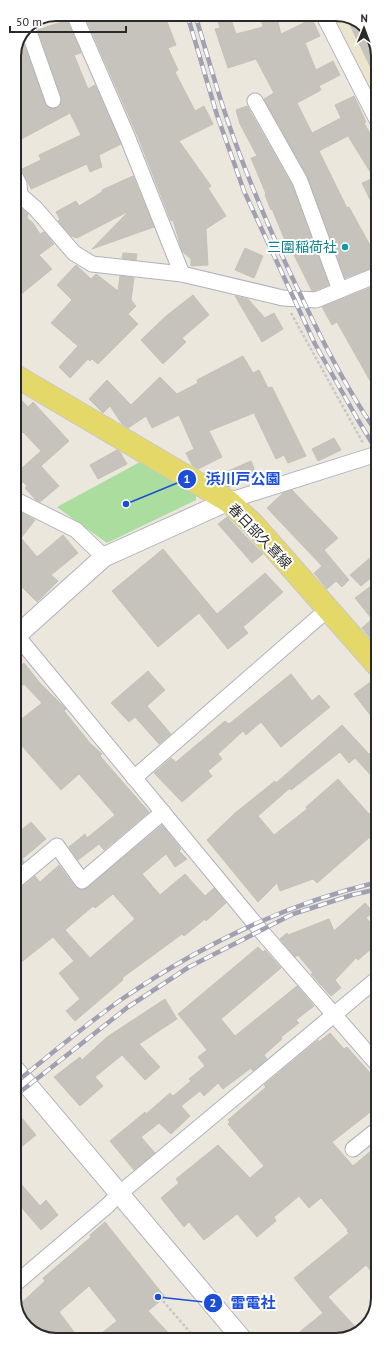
<svg xmlns="http://www.w3.org/2000/svg" width="392" height="1354" font-family="'PT Sans','Noto Sans JP',sans-serif">
	<style>
		.education { fill: #ebe5ce }
		.green { fill: #aadd9e }
		.building { fill: #c6c3bc; stroke: #c6c2b7; fill-rule: evenodd }
		.lines { fill: none; stroke-linecap: round; stroke-linejoin: round }
		.minor-casing { stroke: #b0b1bc; stroke-width: 17 }
		.tertiary-casing { stroke: #b0b1bc; stroke-width: 21 }
		.primary-casing { stroke: #c8c8c8; stroke-width: 24 }
		.path { stroke: #c8c8c8; stroke-width: 2.5; stroke-dasharray: 3 2; stroke-linecap: butt }
		.minor { stroke: #fff; stroke-width: 15 }
		.tertiary { stroke: #fff; stroke-width: 19 }
		.primary { stroke: #e4d968; stroke-width: 22 }
		.rail-casing { stroke: #a0a0b2; stroke-width: 4.5 }
		.rail { stroke: #fff; stroke-width: 3; stroke-dasharray: 9; stroke-linecap: butt }
		.culture-dot { fill: #0f9aa8; stroke: #fff; stroke-width: 1.5 }
		.labels { text-anchor: middle; dominant-baseline: central; stroke-width: 4; stroke-linejoin: round; paint-order: stroke }
		.culture-label { font-size: 14px; fill: #0d838f; stroke: #fff; text-anchor: end }
		.street-label { font-size: 14px; fill: #2a2a2a; stroke: #fff }
		.rim { fill: none; stroke: #2a2a2a; stroke-width: 2 }
		.leader { fill: none; stroke: #1d4ed8; stroke-width: 1.5 }
		.callout-dot { fill: #1d4ed8; stroke: #fff; stroke-width: 1.5 }
		.mark-label { font-size: 12px; text-anchor: middle; font-weight: bold; fill: #fff }
		.callout-label { font-size: 15px; text-anchor: middle; font-weight: bold; fill: #1d4ed8; stroke: #fff; stroke-width: 4; stroke-linejoin: round; paint-order: stroke }
	</style>
	<rect width="100%" height="100%" fill="#ebe7dd"/>
	<!-- education -->
	<path class="education" d="M330 14H341L364 25 377 48V100Z"/>
	<!-- green -->
	<path class="green" d="M140 462 196 494V500L107 543 57 507Z"/>
	<!-- building -->
	<g class="building">
		<path d="M84 14H164L176 45 168 48 178 70 175 72 195 111 204 106 213 124 179 141 211 186 208 188 226 216 206 229 208 265 191 266V259L182 251 173 220 171 221 138 137Z"/>
		<path d="M216 14H229L236 34 263 27 261 18 276 15 281 34 312 19 320 36 305 43 316 70 333 61 340 75 319 86 321 90 297 103 312 133 341 118 335 105 354 96 366 122 364 123 377 146V214L362 183 374 178 348 136 319 151 347 208 349 207 377 258V266L345 278 308 178 264 99 274 93 256 59 228 68 215 29 220 28Z"/>
		<path d="M346 17 364 25 377 48V80Z"/>
		<path d="M67 20 81 53 74 55 88 89 95 85 121 144 99 155 102 167 90 172 87 164 31 189 22 169 41 160 39 155 81 135 70 113 14 143V95L19 94 14 81V56L22 38 45 103 52 109 60 106 61 97 38 30Z"/>
		<path d="M247 106 292 185 329 285 314 291H312L291 249 289 250 272 209 271 210 265 195 266 194 251 158 257 156 240 124 236 110Z"/>
		<path d="M133 176 154 227 92 249 129 211 77 238 71 236 58 221 60 219 56 212 76 201 79 206 102 192V190Z"/>
		<path d="M14 204H17L28 214 27 218 33 223 40 234 44 232 54 244 39 255 52 269 14 300V281L22 275 14 264Z"/>
		<path d="M245 248 263 256 254 278 235 270Z"/>
		<path d="M123 253 137 254 136 260 122 258Z"/>
		<path d="M76 265 91 279 96 274 118 291 120 276 134 278 131 300 136 306 128 314 138 324 98 364 92 359 90 361 88 359 70 378 59 367 78 346 51 323 72 300 57 285Z"/>
		<path d="M377 285V393L337 322 332 325 322 307Z"/>
		<path d="M193 295 209 315 182 338 186 342 163 364 141 340 166 316Z"/>
		<path d="M235 296 248 299 265 318 274 313 283 329 262 342Z"/>
		<path d="M243 356 253 373 259 370 268 388 272 387 306 456 288 463 284 455 276 459 254 413 209 431 222 457 198 469 192 465 186 453 194 449 179 415 152 428 146 416 128 428 122 424 110 406 103 413 89 399 107 380 131 405 160 377 177 394 198 383 197 380Z"/>
		<path d="M14 392 28 407 33 402 69 441 41 466 59 486 40 502 36 500 25 488 27 486 23 482 20 485 14 479V475L41 451 23 432 14 439Z"/>
		<path d="M334 438 341 450 318 461 312 449Z"/>
		<path d="M117 450 120 452 127 464 98 479 90 465Z"/>
		<path d="M251 461 257 476 230 487 226 486 221 474Z"/>
		<path d="M292 490 338 538 324 550 349 580 342 587 336 581 327 589 314 573 322 566 267 508 283 493Z"/>
		<path d="M22 513 35 520 21 538 37 557 63 535 78 553 51 575 58 581 37 602 21 586 14 592V522Z"/>
		<path d="M227 517 263 554 252 563 218 524Z"/>
		<path d="M163 549 217 614 265 573 283 592 243 627 248 633 228 649 199 613 158 647 112 591Z"/>
		<path d="M377 552 378 572 361 586 350 575Z"/>
		<path d="M371 586 378 595V647L362 628 372 619 355 598Z"/>
		<path d="M24 663 40 683 66 709 64 711 90 743 102 754 100 756 149 812 104 850 99 844 78 860 69 847 85 834 87 838 115 815 79 774 61 790 22 746 14 752V725L42 703 24 684 14 692V671Z"/>
		<path d="M148 671 165 690 147 706 171 734 159 744 135 717 129 722 111 703Z"/>
		<path d="M291 674 312 701 319 695 330 707 281 747 261 722 246 735 243 731 218 754 222 759 208 771 212 776 182 802 154 773 171 758 176 762 225 721 229 724Z"/>
		<path d="M376 678H378V725L354 694Z"/>
		<path d="M342 725 369 754 378 747V783L355 758 349 763 340 752 291 790 290 788 258 816 274 835 307 809 306 807 338 779 369 814 378 806V830L317 883 313 879 280 891 277 883 258 902 207 840 235 813 275 781 276 783Z"/>
		<path d="M31 822 46 839 22 859 24 862 15 870V835Z"/>
		<path d="M162 825 181 849 179 851 187 859 175 867 166 854 142 874 160 895 185 874 205 896 214 888 226 903 206 921 205 919 184 936 182 934 122 978 123 980 75 1021 66 1011 80 999 59 973 74 961 53 937 15 967V890L21 888 35 876 40 882 59 865 75 887 84 890ZM113 894 135 919 90 958 65 930 93 906 95 908Z"/>
		<path d="M365 903 373 912 366 918 378 932V943L358 960 356 958 335 980 341 988 331 996 311 974 313 973 298 955 295 957 280 939 287 933 288 935 329 919 334 931Z"/>
		<path d="M258 947 263 952 265 950 281 968 221 1019 235 1036 297 986 314 1006 296 1020 299 1023 281 1037 282 1039 264 1055 267 1059 253 1071 251 1068 223 1089 218 1083 204 1096 200 1091 181 1106 190 1116 171 1134 159 1123 141 1137 155 1153 134 1170 110 1141 145 1112 146 1114 170 1093 173 1096 191 1081 189 1079 205 1066 198 1057 207 1050 178 1014Z"/>
		<path d="M165 999 177 1019 139 1044 160 1067 145 1080 122 1055 95 1077 103 1086 80 1106 54 1077 80 1057 82 1060 107 1037Z"/>
		<path d="M330 1033 344 1049 347 1047 378 1082V1106L332 1142 353 1166 378 1145V1280L366 1265 328 1297 359 1331 349 1336 341 1331 335 1337 328 1331 318 1339H291L323 1313 294 1278 349 1233 347 1231 348 1230 321 1198 309 1208 299 1196 274 1217 276 1221 257 1237 237 1214 204 1240 189 1222 184 1227 161 1198 179 1183 176 1179 218 1145 250 1178 264 1166 228 1124 230 1122 228 1120 266 1087 264 1085 318 1040 319 1042Z"/>
		<path d="M15 1110 36 1135 15 1152Z"/>
		<path d="M15 1177 40 1206 46 1200 58 1215 41 1230 15 1200Z"/>
		<path d="M105 1222 165 1297 148 1311 174 1339 93 1340 117 1321 89 1286 59 1312 80 1340H51L35 1333 20 1315 16 1308 45 1281 43 1278 91 1237 90 1235Z"/>
	</g>
	<g class="lines">
		<defs>
			<g id="minor">
				<path d="M74 14 127 136 182 274"/>
				<path d="M323 14 377 120"/>
				<path d="M27 26 53 100"/>
				<path d="M255 101 300 181 340 290"/>
				<path d="M14 174 19 184 20 195"/>
				<path d="M14 195H20L36 209 74 253 92 264 182 274 283 298 316 300 377 275"/>
				<path d="M14 499 76 530 104 557"/>
				<path d="M228 501 377 454"/>
				<path d="M17 636 261 931 378 1065"/>
				<path d="M134 778 328 609"/>
				<path d="M15 881 57 846 82 881 163 812"/>
				<path d="M353 1149 378 1129"/>
				<path d="M15 1284 107 1206 119 1194 378 978"/>
			</g>
			<g id="tertiary">
				<path d="M14 638 104 557 228 501"/>
				<path d="M15 1070 242 1339"/>
			</g>
			<path id="primary" d="M14 375 228 501 253 524 378 666"/>
		</defs>
		<!-- minor casing -->
		<use href="#minor" class="minor-casing"/>
		<!-- tertiary casing -->
		<use href="#tertiary" class="tertiary-casing"/>
		<!-- primary casing -->
		<use href="#primary" class="primary-casing"/>
		<!-- path -->
		<g class="path">
			<path d="M291 313 363 443"/>
			<path d="M163 1301 196 1339"/>
		</g>
		<!-- minor -->
		<use href="#minor" class="minor"/>
		<!-- tertiary -->
		<use href="#tertiary" class="tertiary"/>
		<!-- primary -->
		<use href="#primary" class="primary"/>
		<defs>
			<g id="rail">
				<path d="M187 14 217 115 244 191 315 344 358 420 377 451"/>
				<path d="M195 14C205 47 214 80 225 113 246 176 273 238 302 298 324 345 348 391 377 433"/>
				<path d="M15 1083C50 1055 85 1025 122 999 201 945 285 904 378 882"/>
				<path d="M15 1096 128 1007 189 967 293 914 352 895 378 889"/>
			</g>
		</defs>
		<!-- rail casing -->
		<use href="#rail" class="rail-casing"/>
		<!-- rail -->
		<use href="#rail" class="rail"/>
	</g>
	<!-- markers -->
	<circle class="culture-dot" cx="345" cy="247" r="4"/>
	<g class="labels">
		<!-- culture labels -->
		<g class="culture-label">
			<text x="337" y="247">三圍稲荷社</text>
		</g>
		<!-- street labels -->
		<g class="street-label">
			<text transform="translate(260 536) rotate(46)">春日部久喜線</text>
		</g>
	</g>
	<!-- crop -->
	<path d="M0 0H392V1354H0ZM56 21H336A35 35 0 0 1 371 56V1298A35 35 0 0 1 336 1333H56A35 35 0 0 1 21 1298V56A35 35 0 0 1 56 21Z" fill="#fff" fill-rule="evenodd"/>
	<path class="rim" d="M56 21H336A35 35 0 0 1 371 56V1298A35 35 0 0 1 336 1333H56A35 35 0 0 1 21 1298V56A35 35 0 0 1 56 21Z"/>
	<!-- callouts -->
	<path class="leader" d="M126 504L187 479M158 1297L213 1303"/>
	<g class="callout-dot">
		<circle cx="126" cy="504" r="4"/>
		<circle cx="158" cy="1297" r="4"/>
		<circle cx="187" cy="479" r="10"/>
		<circle cx="213" cy="1303" r="10"/>
	</g>
	<g class="mark-label">
		<text x="187" y="483">1</text>
		<text x="213" y="1307">2</text>
	</g>
	<g class="callout-label">
		<text x="243" y="484">浜川戸公園</text>
		<text x="253" y="1308">雷電社</text>
	</g>
	<!-- north arrow -->
	<g transform="translate(364 28) rotate(1)" stroke="#ffffff" stroke-width="3" paint-order="stroke">
	<path d="M0-3L7 15L0 10L-7 15Z" fill="#2a2a2a"/>
	<text y="-6" font-size="11" font-weight="bold" text-anchor="middle" fill="#2a2a2a">N</text>
	</g>
	<!-- scale -->
	<path d="M10 26v6h116v-6" fill="none" stroke="#2a2a2a" stroke-width="2"/>
	<text x="16" y="26" font-size="12" fill="#2a2a2a" stroke="#ffffff" stroke-width="3" paint-order="stroke">50 m</text>
</svg>
